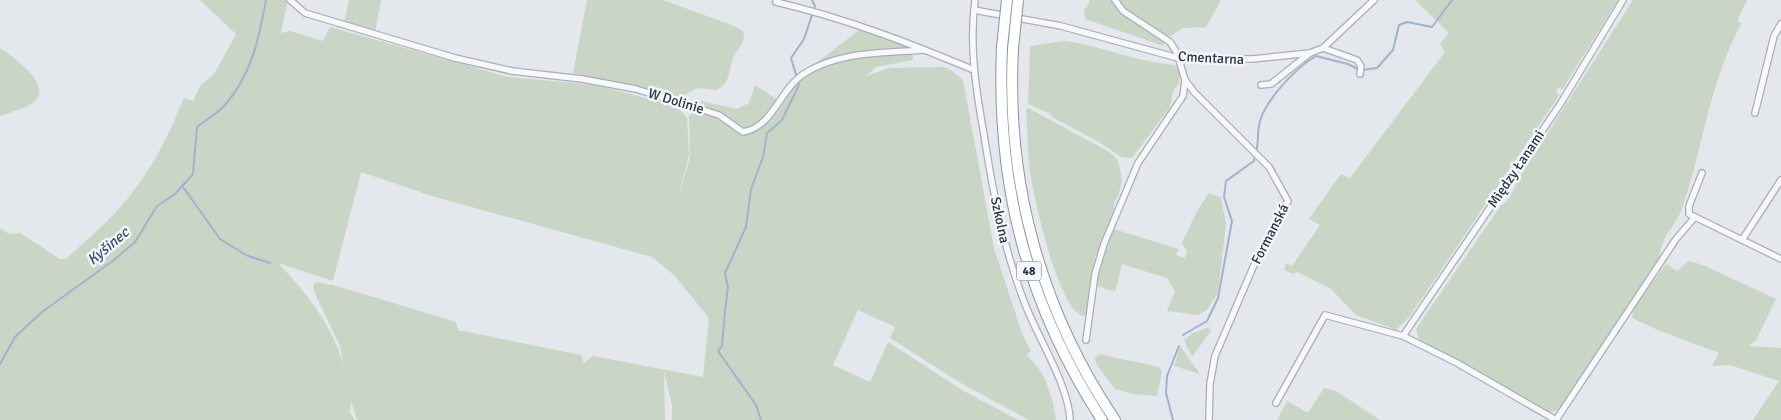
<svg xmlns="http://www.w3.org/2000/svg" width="1781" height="420" font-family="Signika,sans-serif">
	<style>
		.green { fill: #c9d6c5; fill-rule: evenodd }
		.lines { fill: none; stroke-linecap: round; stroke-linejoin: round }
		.stream { stroke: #9fb4cc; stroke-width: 2 }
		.minor-casing { stroke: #a9aeb7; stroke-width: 8 }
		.trunk-casing { stroke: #8b94a3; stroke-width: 12 }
		.minor { stroke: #f7f8fa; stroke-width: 5.5 }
		.trunk { stroke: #fff; stroke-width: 10 }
		.trunk-bridge-casing { stroke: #8b94a3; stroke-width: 12; stroke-linecap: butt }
		.trunk-bridge { stroke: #fff; stroke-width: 10 }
		.labels { text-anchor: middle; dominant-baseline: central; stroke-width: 5; stroke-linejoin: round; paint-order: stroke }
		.shield { fill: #f4f6f9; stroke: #676e7b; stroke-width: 1 }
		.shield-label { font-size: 12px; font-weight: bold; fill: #2b3445 }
		.street-label { font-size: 14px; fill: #2b3445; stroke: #f4f6f9 }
		.water-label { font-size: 15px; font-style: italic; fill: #34527a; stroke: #f4f6f9 }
	</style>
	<rect width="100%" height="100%" fill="#e4e7ec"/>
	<!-- green -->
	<g class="green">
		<path d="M200 0H288L281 33 290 31 323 41 330 27 508 77 596 85 664 103 679 109 687 118 689 155 678 199 690 157 689 116 701 101 737 109 749 103 755 85 778 100 810 68 859 30 912 48 913 60 876 67 866 76 889 68 943 67 951 70 963 80 994 248 1023 336 1031 351 1026 355C1045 370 1053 396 1056 420H1029L964 385 890 338 895 327 858 310 833 365 870 382 888 342 962 390 1018 420H672V405L664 372 665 420H357L351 401 350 413 355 420H0V228L9 234 20 233 60 259H66C82 244 99 230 114 214 146 181 167 140 184 98L193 101 200 86 214 74 236 34ZM361 172 432 196 652 257 674 275 709 318 703 377 593 356 584 363 581 355 458 330 456 322 337 286 316 282 313 285 315 294 340 346 344 366C332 325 307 293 278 263L333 281Z"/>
		<path d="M349 0H381L375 33 344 23Z"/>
		<path d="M587 0H663L734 26 743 31C747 42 738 48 734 56 727 71 733 80 717 90L697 88 678 99 573 73Z"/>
		<path d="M1090 0H1110L1128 18 1164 41V46L1085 19 1084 11Z"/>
		<path d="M1118 0H1221L1206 27 1183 28 1170 36C1156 32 1125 13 1118 0Z"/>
		<path d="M1415 0H1618L1562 90 1559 87 1556 92 1559 95 1556 100 1410 316 1396 330 1356 315 1331 289 1297 272 1293 274 1284 270 1286 263 1292 266 1320 225 1309 219 1341 174 1350 178 1445 52 1440 44 1449 33Z"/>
		<path d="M1633 0H1747L1737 21 1742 23C1709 80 1704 147 1682 208 1674 231 1660 234 1659 263L1571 392C1562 404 1560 416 1543 410L1484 374 1419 341 1416 329 1501 205 1507 201 1524 170Z"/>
		<path d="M1065 41C1102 46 1137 62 1174 65L1179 69V83L1173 91 1170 107 1132 158 1121 157 1099 142 1052 117 1049 113 1028 104 1030 46Z"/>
		<path d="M0 48C13 57 55 85 33 103 24 109 10 112 0 116Z"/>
		<path d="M1028 108 1111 153 1117 159 1120 168 1122 182 1118 196 1114 202V212L1095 258 1086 315 1084 316C1058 313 1032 190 1029 165 1027 147 1028 129 1026 111Z"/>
		<path d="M1209 193 1221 198 1226 224 1218 293 1207 310 1198 315 1167 311 1175 291 1167 278 1122 264 1115 292 1097 286V275L1114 229 1179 249 1176 255 1185 258 1187 251 1182 243 1197 211Z"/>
		<path d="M1689 261 1703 265 1776 299 1756 340 1749 346 1781 348V420H1753L1779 381 1730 365 1712 366 1719 353 1658 330 1632 318 1634 307 1666 264 1677 271Z"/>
		<path d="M1210 327 1208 330 1211 329 1210 332 1192 357 1184 340 1193 333Z"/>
		<path d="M1180 346 1200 374 1174 366Z"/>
		<path d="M1099 354 1159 367 1162 371 1157 396 1133 394 1115 389 1097 365 1095 358Z"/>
		<path d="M1324 388 1336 391 1380 420H1277L1287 401 1308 413Z"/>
	</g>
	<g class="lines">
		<!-- stream -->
		<g class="stream">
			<path d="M1362 70 1377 68 1393 50 1399 25 1407 22 1432 27 1452 0"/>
			<path d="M1256 152C1259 142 1257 130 1260 121 1267 98 1296 68 1316 56L1348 64 1358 69"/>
			<path d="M183 187 220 239 248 256 270 263"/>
			<path d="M1183 335 1207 321 1218 298 1232 221 1224 197 1226 181 1254 161 1255 156"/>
			<path d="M0 364 15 337 42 312 114 260 135 242 157 206 175 194 193 174 197 127C206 120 218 113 225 105 252 74 259 38 266 0"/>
			<path d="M761 420 756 405 718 351 722 346 725 311 728 287 725 273 746 227 751 189 763 157 767 133 782 120 799 85 791 58 804 39 815 6 812 0"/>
			<path d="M1173 420 1166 393 1167 376 1179 346"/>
		</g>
		<defs>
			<g id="minor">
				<path d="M290 0 305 13 455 58 512 71 582 79 636 89 719 115 743 132C773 127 779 91 802 75 836 51 885 53 925 50"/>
				<path d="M975 0C969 46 976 90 984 135 993 193 1004 250 1025 304 1038 338 1069 386 1070 420"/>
				<path d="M776 2C845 18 909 43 974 70"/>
				<path d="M974 10 1061 26 1178 58 1252 59 1310 53 1323 48 1374 0"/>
				<path d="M1323 48 1357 60 1361 66 1360 74"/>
				<path d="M1185 80 1194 92 1269 167 1288 201 1254 265 1215 356 1210 384 1209 420"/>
				<path d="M1261 85 1271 84 1310 53"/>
				<path d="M1755 113 1774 36 1781 24"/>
				<path d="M1702 173 1689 206V214L1781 259"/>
				<path d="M1742 240 1781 180"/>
				<path d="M1403 336 1561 103 1623 0"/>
				<path d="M1086 340 1095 274 1104 244 1138 163 1183 96 1185 80 1177 53 1170 42 1123 11 1115 0"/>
				<path d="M1276 403 1325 315 1403 336 1457 363 1556 420"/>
				<path d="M1556 420 1676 239 1695 217"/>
			</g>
			<g id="trunk">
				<path d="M1002 47C996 185 1027 304 1102 420"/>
				<path d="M1013 49C1006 182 1040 309 1115 420"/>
			</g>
		</defs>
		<!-- minor casing -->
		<use href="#minor" class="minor-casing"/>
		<!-- trunk casing -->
		<use href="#trunk" class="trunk-casing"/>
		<!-- minor -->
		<use href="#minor" class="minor"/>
		<!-- trunk -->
		<use href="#trunk" class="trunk"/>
		<defs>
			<g id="trunk-bridge">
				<path d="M1002 47 1007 0"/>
				<path d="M1013 49 1018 0"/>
			</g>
		</defs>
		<!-- trunk-bridge casing -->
		<use href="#trunk-bridge" class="trunk-bridge-casing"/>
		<!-- trunk-bridge -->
		<use href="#trunk-bridge" class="trunk-bridge"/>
	</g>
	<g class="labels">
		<!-- shield labels -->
		<rect class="shield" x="1016.5" y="261.5" width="25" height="19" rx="4"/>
		<g class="shield-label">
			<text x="1029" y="271">48</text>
		</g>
		<!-- street labels -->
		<g class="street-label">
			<text transform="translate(1211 58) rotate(3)">Cmentarna</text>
			<text transform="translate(676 101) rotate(17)">W Dolinie</text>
			<text transform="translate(1516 169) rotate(-56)">Między Łanami</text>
			<text transform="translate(1000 220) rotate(78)">Szkolna</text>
			<text transform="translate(1270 234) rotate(-63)">Formanská</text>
		</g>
		<!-- water labels -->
		<g class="water-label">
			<text transform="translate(108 246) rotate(-40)">Kyšinec</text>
		</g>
	</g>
</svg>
